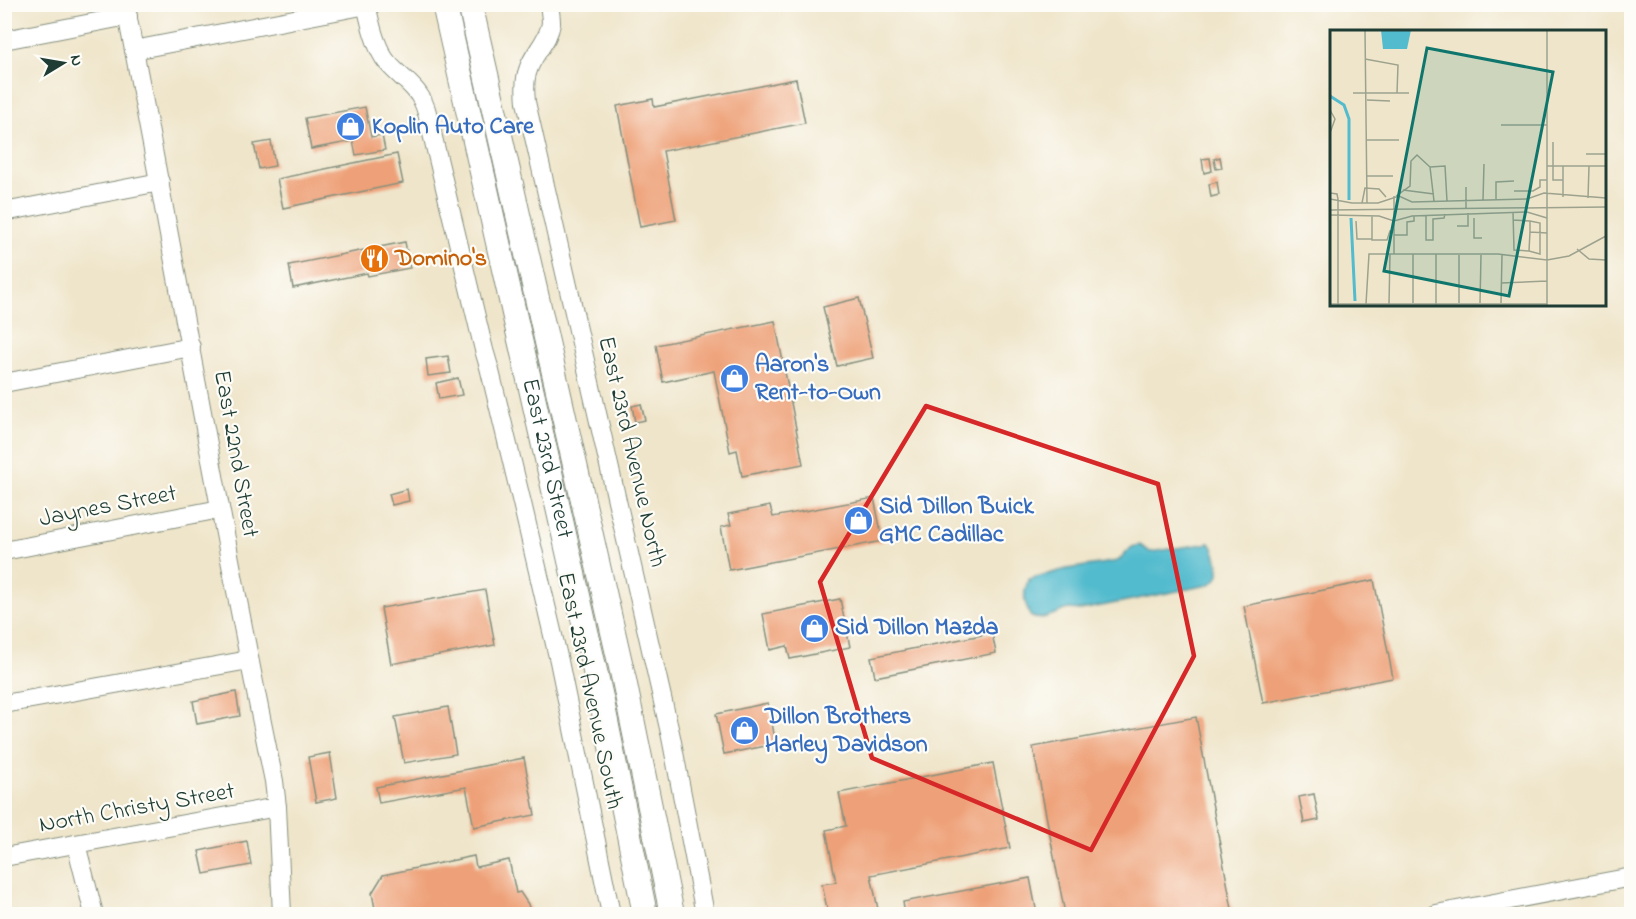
<svg xmlns="http://www.w3.org/2000/svg" width="1636" height="919" font-family="'Indie Flower',sans-serif">
	<style>
		.water { fill: #52bbce; stroke: #387c81; stroke-width: 1.5 }
		.building { fill: #eea178 }
		.lines { fill: none; stroke-linecap: round; stroke-linejoin: round }
		.minor-casing { stroke: #87917f; stroke-width: 20 }
		.major-casing { stroke: #87917f; stroke-width: 26 }
		.minor { stroke: #fff; stroke-width: 18 }
		.major { stroke: #fff; stroke-width: 24 }
		.marked { fill: none; stroke: #d62828; stroke-width: 4.5; stroke-linejoin: round }
		.labels { text-anchor: middle; dominant-baseline: central; stroke-width: 4.5; stroke-linejoin: round; paint-order: stroke }
		.shop-label { font-size: 24px; font-weight: bold; fill: #366cbe; stroke: #fdfcf7; text-anchor: start }
		.food-label { font-size: 24px; font-weight: bold; fill: #c56008; stroke: #fdfcf7; text-anchor: start }
		.street-label { font-size: 24px; fill: #1f3d34; stroke: #fdfcf7 }
		.inset-river { fill: none; stroke: #52bbce; stroke-width: 3 }
		.inset-road { fill: none; stroke: #9ca28e; stroke-width: 1.5 }
		.view { fill: #0f766e; fill-opacity: 0.15; stroke: #0f766e; stroke-width: 3 }
		.inset-edge { fill: none; stroke: #1f3d34; stroke-width: 3 }
	</style>
	<rect width="100%" height="100%" fill="#fdfcf7"/>
	<filter id="ink" filterUnits="userSpaceOnUse"><feTurbulence type="fractalNoise" baseFrequency=".0167" numOctaves="2"/><feDisplacementMap in="SourceGraphic" scale="12" xChannelSelector="R" yChannelSelector="G"/><feConvolveMatrix kernelMatrix="1 2 1 2 8 2 1 2 1" color-interpolation-filters="sRGB"/></filter>
	<filter id="wash" filterUnits="userSpaceOnUse"><feTurbulence type="fractalNoise" baseFrequency=".008" numOctaves="4" result="noise"/><feDisplacementMap in="SourceGraphic" scale="24" xChannelSelector="R" yChannelSelector="G"/><feGaussianBlur stdDeviation="1.35" result="paint"/><feColorMatrix in="noise" values="0 0 0 0 0 0 0 0 0 0 0 0 0 0 0 0 0 1.4 0 .05"/><feComposite in="paint" operator="in"/></filter>
	<g filter="url(#wash)">
		<rect width="100%" height="100%" fill="#efe5ca"/>
		<!-- water -->
		<path class="water" d="M1210 543C1214 548 1220 566 1219 574 1218 580 1213 582 1208 585L1081 610C1077 610 1074 609 1070 609 1056 611 1044 623 1030 616 1024 601 1022 594 1029 579L1067 569 1118 561 1132 547 1140 545 1150 552Z"/>
		<g id="blocks">
			<!-- building -->
			<g class="building">
				<path d="M796 79 805 123 663 151 676 220 640 227 617 106 653 99 654 107Z"/>
				<path d="M365 107 371 137 382 135 385 150 356 155 353 141 311 149 305 118Z"/>
				<path d="M271 141 275 166 259 169 254 144Z"/>
				<path d="M397 154 403 183 283 208 277 179Z"/>
				<path d="M1220 157 1222 168 1216 169 1214 159Z"/>
				<path d="M1210 158 1212 171 1204 173 1202 159Z"/>
				<path d="M1217 182 1219 195 1211 197 1209 184Z"/>
				<path d="M405 242 410 268 368 276 367 273 293 288 289 265Z"/>
				<path d="M859 298 873 358 837 366 823 307Z"/>
				<path d="M775 321 803 464 742 476 737 450 730 452 714 371 663 382 656 345Z"/>
				<path d="M448 356 451 373 428 376 426 359Z"/>
				<path d="M458 378 462 395 439 399 436 383Z"/>
				<path d="M641 404 645 420 635 422 632 406Z"/>
				<path d="M407 489 409 501 392 505 389 494Z"/>
				<path d="M874 498 883 541 729 570 721 527 731 525 728 514 770 506 773 517Z"/>
				<path d="M1374 580 1393 678 1263 703 1244 606Z"/>
				<path d="M485 590 495 645 391 664 381 608Z"/>
				<path d="M840 599 850 647 790 659 787 646 770 650 763 614Z"/>
				<path d="M992 633 996 653 875 677 871 657Z"/>
				<path d="M236 692 240 716 197 724 193 701Z"/>
				<path d="M768 703 776 744 724 754 716 714Z"/>
				<path d="M448 707 456 754 404 763 395 717Z"/>
				<path d="M1196 717 1233 914H1065L1033 747Z"/>
				<path d="M330 753 337 798 316 802 308 757Z"/>
				<path d="M524 758 535 815 474 827 466 787 379 803 376 787Z"/>
				<path d="M993 763 1010 848 871 875 879 914H828L822 884 836 882 826 830 846 826 839 793Z"/>
				<path d="M1314 794 1319 820 1304 823 1299 797Z"/>
				<path d="M247 841 251 865 204 874 199 851Z"/>
				<path d="M474 856 476 867 509 860 516 893 520 892 528 904 531 914H376L372 893 383 875Z"/>
				<path d="M1030 878 1037 914H905L903 902Z"/>
			</g>
		</g>
	</g>
	<g filter="url(#ink)">
		<use href="#blocks" fill-opacity="0" stroke="#87917f" stroke-width="1.5"/>
		<g class="lines">
			<defs>
				<g id="minor">
					<path d="M125 4C176 263 220 523 274 781L277 807 282 914"/>
					<path d="M366 4C370 22 374 42 384 58 393 72 410 81 419 95 425 103 427 112 429 121L484 350 489 367 522 503 559 661 611 914"/>
					<path d="M549 4C550 11 551 17 551 23 549 41 533 53 528 70 524 80 525 92 526 102L671 737 705 914"/>
					<path d="M4 40 128 16"/>
					<path d="M134 50 372 4"/>
					<path d="M4 212 160 182"/>
					<path d="M4 383 191 347"/>
					<path d="M4 551 220 509"/>
					<path d="M4 704 249 660"/>
					<path d="M76 844 94 914"/>
					<path d="M4 857 277 807"/>
					<path d="M1436 914 1632 877"/>
				</g>
				<g id="major">
					<path id="s1" d="M444 4 602 702 645 914"/>
					<path d="M470 4 624 680 672 914"/>
				</g>
			</defs>
			<!-- minor casing -->
			<use href="#minor" class="minor-casing"/>
			<!-- major casing -->
			<use href="#major" class="major-casing"/>
			<!-- minor -->
			<use href="#minor" class="minor"/>
			<!-- major -->
			<use href="#major" class="major"/>
		</g>
	</g>
	<!-- marked area -->
	<path class="marked" d="M926 406 1158 484 1194 656 1091 850 872 758 820 582Z"/>
	<!-- icons -->
	<defs>
		<symbol id="shop-disc" viewBox="-11 -11 22 22"><circle r="9.5" fill="#3f7fe0" stroke="#fdfcf7"/><path d="M-5-2.5h2.3a2.7 3.5 0 0 1 5.4 0H5L5.5 6h-11ZM-1.5-2.5h3a1.5 2.3 0 0 0-3 0Z" fill="#fff"/></symbol>
		<symbol id="restaurant-disc" viewBox="-11 -11 22 22"><circle r="9.5" fill="#e8710a" stroke="#fdfcf7"/><path d="M-5-6h1v4h1v-4h1v4h1v-4h1v5L-1.5 .5V6h-2V.5L-5-1ZM5-6V6H3V1.5H1.5Q1.5-4 5-6Z" fill="#fff"/></symbol>
	</defs>
	<g fill-rule="evenodd">
		<use href="#shop-disc" x="334" y="110" width="33" height="33"/>
		<use href="#restaurant-disc" x="358" y="242" width="33" height="33"/>
		<use href="#shop-disc" x="718" y="362" width="33" height="33"/>
		<use href="#shop-disc" x="842" y="504" width="33" height="33"/>
		<use href="#shop-disc" x="798" y="612" width="33" height="33"/>
		<use href="#shop-disc" x="728" y="714" width="33" height="33"/>
	</g>
	<g class="labels">
		<!-- shop labels -->
		<g class="shop-label">
			<text x="372" y="127">Koplin Auto Care</text>
			<text x="755" y="365">Aaron's<tspan x="755" dy="28">Rent-to-Own</tspan></text>
			<text x="879" y="507">Sid Dillon Buick<tspan x="879" dy="28">GMC Cadillac</tspan></text>
			<text x="835" y="628">Sid Dillon Mazda</text>
			<text x="765" y="717">Dillon Brothers<tspan x="765" dy="28">Harley Davidson</tspan></text>
		</g>
		<!-- food labels -->
		<g class="food-label">
			<text x="395" y="259">Domino's</text>
		</g>
		<!-- street labels -->
		<g class="street-label">
			<text transform="translate(631 452) rotate(77)">East 23rd Avenue North</text>
			<text transform="translate(235 454) rotate(80)">East 22nd Street</text>
			<text stroke="none"><textPath href="#s1" startOffset="466">East 23rd Street</textPath></text>
			<text transform="translate(108 507) rotate(-11)">Jaynes Street</text>
			<text transform="translate(589 691) rotate(78)">East 23rd Avenue South</text>
			<text transform="translate(137 809) rotate(-10)">North Christy Street</text>
		</g>
	</g>
	<!-- overview -->
	<g transform="translate(1330 30)">
		<rect width="276" height="276" fill="#efe5ca"/>
		<path d="M51 0H81L77 19H53Z" fill="#52bbce"/>
		<path class="inset-river" d="M0 66 14 75 19 89V170M21 188 25 271"/>
		<path class="inset-road" d="M35 0 37 173M35 29 68 35 67 63M23 63H79M37 70 60 71M0 80 5 89 0 103M171 95H217M37 110H69M223 112V150H233M256 124H276M217 136H276M100 137 115 136 117 171M37 146H63M136 157V179M73 160 104 164M184 161H203L210 157V150H217M0 163 7 164 8 169V275M64 166V224M66 166 80 156 81 131 87 125 100 137 104 171M233 167V136M258 168 259 136M0 169 22 173H48L69 166 82 172 197 169 214 163 276 168M166 169V152L184 151M153 170 154 134M32 173 35 158 49 159 56 167M0 180 276 177M183 182 184 220 199 221 200 202 217 203M0 185 49 186 64 191 82 186 197 182 217 188M96 185V210H103V189L114 188 115 184M42 186V210H57L60 201 64 200M144 188V208H152M183 190 200 191V202M26 191 27 209H42M127 196H138V183M64 205H77V192L84 191V186M247 219 259 229 276 230M199 221 210 224V193L200 191M129 225V273M171 253 217 251M83 273V224M150 273 151 225M171 273 172 225M0 274H217M36 274 39 224H168L217 230 239 226 276 206M59 274 60 224M106 275V224M217 276V0"/>
		<path class="view" d="M97 18 223 42 179 266 54 241Z"/>
		<rect width="276" height="276" class="inset-edge"/>
	</g>
	<!-- margin -->
	<rect width="1636" height="919" fill="none" stroke="#fdfcf7" stroke-width="24"/>
	<!-- north arrow -->
	<g transform="translate(63 63) rotate(79)" stroke="#fdfcf7" stroke-width="4.5" paint-order="stroke">
	<path d="M0-4.5L10 22L0 15L-10 22Z" fill="#1f3d34"/>
	<text y="-9" font-size="16" font-weight="bold" text-anchor="middle" fill="#1f3d34">N</text>
	</g>
</svg>
